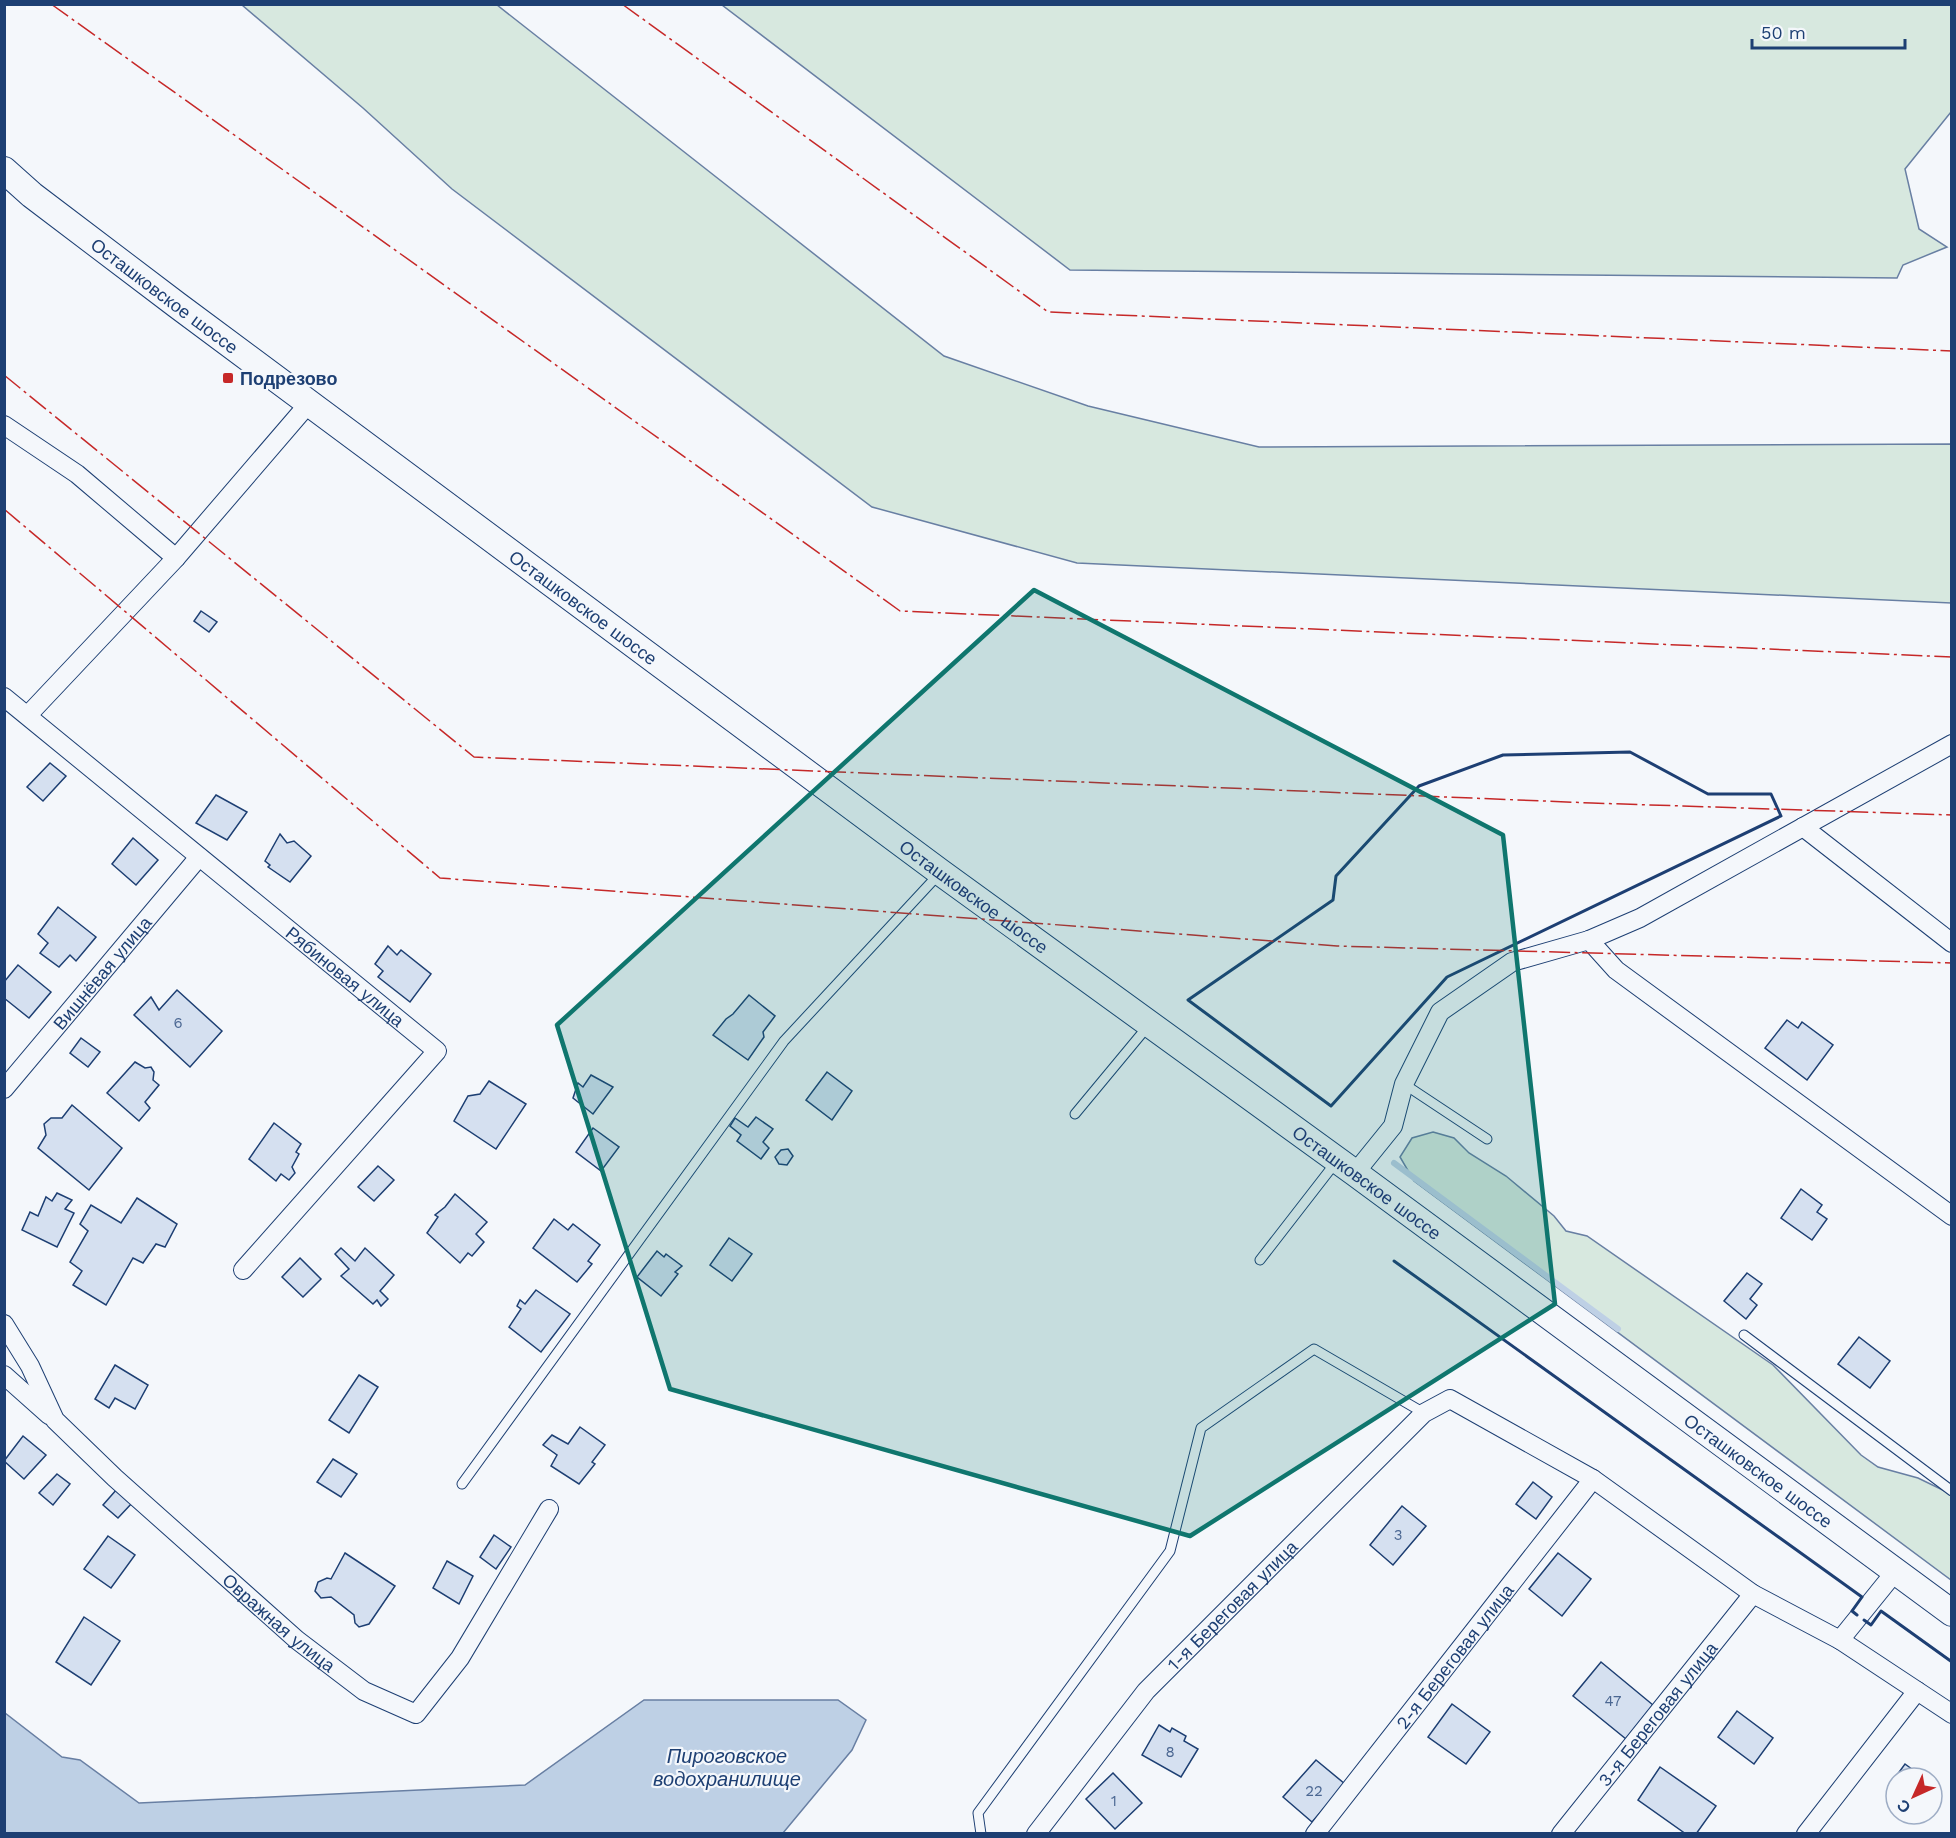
<svg xmlns="http://www.w3.org/2000/svg" width="1956" height="1838" font-family="'Work Sans',sans-serif">
	<style>
		.green { fill: #d7e8df; stroke: #687fa3; stroke-width: 1.5 }
		.water { fill: #bed0e5; stroke: #687fa3; stroke-width: 1.5 }
		.lines { fill: none; stroke-linecap: round; stroke-linejoin: round }
		.stream { stroke: #bed0e5; stroke-width: 6 }
		.building { fill: #d5e0f0; stroke: #1d3f73; stroke-width: 1.5 }
		.service-casing { stroke: #1d3f73; stroke-width: 11 }
		.minor-casing { stroke: #1d3f73; stroke-width: 20 }
		.secondary-casing { stroke: #1d3f73; stroke-width: 28 }
		.service { stroke: #f4f7fb; stroke-width: 9 }
		.minor { stroke: #f4f7fb; stroke-width: 18 }
		.secondary { stroke: #f4f7fb; stroke-width: 26 }
		.wall { stroke: #1d3f73; stroke-width: 3 }
		.power { stroke: #c62828; stroke-width: 1.5; stroke-dasharray: 21 4.5 3 4.5; stroke-linecap: butt }
		.marked { fill: #0f766e; fill-opacity: 0.2; stroke: #0f766e; stroke-width: 4.5; stroke-linejoin: round }
		.poi-dot { fill: #c62828; stroke: #f4f7fb; stroke-width: 2 }
		.labels { text-anchor: middle; dominant-baseline: central; stroke-width: 4.5; stroke-linejoin: round; paint-order: stroke }
		.number-label { font-size: 15px; fill: #4b6792 }
		.street-label { font-size: 18px; fill: #1d3f73; stroke: #f4f7fb }
		.poi-label { font-size: 18px; font-weight: bold; fill: #1d3f73; stroke: #f4f7fb; text-anchor: start }
		.water-label { font-size: 20px; font-style: italic; fill: #1d3f73; stroke: #f4f7fb }
	</style>
	<rect width="100%" height="100%" fill="#f4f7fb"/>
	<!-- green -->
	<g class="green">
		<path d="M242 5H497L944 356 1088 406 1259 447 1951 444V603L1077 563 872 507 452 189 363 108Z"/>
		<path d="M722 5H1951V112L1905 169 1919 229 1947 247 1903 265 1897 278 1070 270Z"/>
		<path d="M1433 1132 1454 1138 1469 1153 1506 1176 1554 1216 1566 1231 1587 1236 1773 1365 1861 1455 1878 1467 1918 1478 1951 1494V1580L1414 1181 1400 1157 1412 1138Z"/>
	</g>
	<!-- water -->
	<path class="water" d="M644 1700H838L866 1720 852 1750 783 1833H5V1713L62 1757 80 1760 139 1803 525 1785Z"/>
	<g class="lines">
		<!-- stream -->
		<path class="stream" d="M1394 1163 1618 1329"/>
	</g>
	<!-- building -->
	<g class="building">
		<path d="M201 611 217 622 209 632 194 621Z"/>
		<path d="M50 763 66 776 43 801 27 787Z"/>
		<path d="M216 795 247 812 227 840 196 823Z"/>
		<path d="M280 834 287 843 294 841 311 856 290 882 268 867 270 865 265 861Z"/>
		<path d="M133 838 158 860 136 885 112 864Z"/>
		<path d="M58 907 96 937 76 961 70 955 59 967 40 953 48 943 38 934Z"/>
		<path d="M388 946 397 955 401 950 431 974 410 1002 378 977 383 971 375 964Z"/>
		<path d="M18 965 51 992 29 1018 4 998V982Z"/>
		<path d="M177 990 222 1031 190 1067 134 1015 151 997 159 1010Z"/>
		<path d="M749 995 775 1016 763 1032 764 1037 748 1060 713 1035 726 1019 733 1014Z"/>
		<path d="M1787 1020 1798 1028 1802 1022 1833 1045 1807 1080 1765 1048Z"/>
		<path d="M81 1038 100 1052 88 1067 70 1053Z"/>
		<path d="M135 1062 145 1068 151 1067 154 1072 153 1080 159 1085 145 1102 150 1108 139 1121 107 1093Z"/>
		<path d="M827 1072 852 1091 832 1120 806 1100Z"/>
		<path d="M591 1075 613 1087 593 1114 573 1098 578 1083 583 1087Z"/>
		<path d="M489 1081 526 1104 496 1149 454 1121 468 1096 480 1094Z"/>
		<path d="M72 1105 122 1148 89 1190 38 1148 46 1135 44 1124 51 1118H62Z"/>
		<path d="M756 1117 773 1129 763 1142 769 1148 761 1159 737 1141 741 1135 730 1126 735 1118 748 1127Z"/>
		<path d="M274 1123 301 1144 296 1152 299 1154 292 1167 295 1173 289 1180 281 1174 276 1181 249 1159Z"/>
		<path d="M593 1128 619 1147 601 1171 576 1152Z"/>
		<path d="M788 1149 793 1156 787 1165 779 1164 775 1157 781 1150Z"/>
		<path d="M378 1166 394 1180 374 1201 358 1187Z"/>
		<path d="M1801 1189 1822 1205 1817 1212 1827 1219 1812 1240 1781 1218Z"/>
		<path d="M57 1193 72 1200 65 1209 74 1213 57 1247 22 1230 30 1212 38 1216 46 1197 52 1201Z"/>
		<path d="M455 1194 487 1222 476 1234 484 1242 472 1256 468 1253 460 1263 427 1233 438 1217 435 1215 445 1207Z"/>
		<path d="M137 1198 177 1224 165 1247 156 1244 143 1263 133 1258 106 1305 73 1285 82 1271 70 1262 88 1231 80 1224 91 1205 121 1223Z"/>
		<path d="M554 1219 568 1230 573 1224 600 1245 588 1261 592 1264 577 1282 533 1248Z"/>
		<path d="M729 1238 752 1254 732 1281 710 1265Z"/>
		<path d="M341 1248 355 1261 365 1248 394 1275 380 1291 388 1299 381 1306 377 1300 373 1304 341 1276 349 1269 335 1254Z"/>
		<path d="M657 1251 664 1257 666 1254 682 1266 675 1272 678 1274 661 1296 637 1277Z"/>
		<path d="M300 1258 321 1279 303 1297 282 1277Z"/>
		<path d="M1747 1273 1762 1284 1750 1299 1757 1305 1746 1319 1724 1301Z"/>
		<path d="M536 1290 570 1314 541 1352 509 1327 521 1309 517 1306 520 1300 525 1304Z"/>
		<path d="M1859 1337 1890 1361 1870 1388 1838 1364Z"/>
		<path d="M115 1365 148 1385 135 1409 115 1398 109 1408 95 1399Z"/>
		<path d="M359 1375 378 1387 349 1433 329 1420Z"/>
		<path d="M580 1427 605 1445 592 1462 595 1464 579 1484 551 1466 557 1455 543 1445 552 1435 568 1444Z"/>
		<path d="M23 1436 46 1455 24 1479 4 1461Z"/>
		<path d="M333 1459 357 1474 341 1497 317 1482Z"/>
		<path d="M57 1474 70 1484 53 1505 39 1493Z"/>
		<path d="M1533 1482 1552 1497 1536 1519 1516 1504Z"/>
		<path d="M117 1489 132 1503 118 1518 103 1505Z"/>
		<path d="M1402 1506 1426 1526 1393 1565 1370 1545Z"/>
		<path d="M494 1535 511 1547 496 1569 480 1557Z"/>
		<path d="M108 1536 135 1555 111 1588 84 1569Z"/>
		<path d="M345 1553 395 1586 369 1624 359 1627 355 1623 354 1615 331 1597 321 1598 315 1591 318 1582 327 1578 331 1579Z"/>
		<path d="M1558 1553 1591 1579 1562 1616 1529 1589Z"/>
		<path d="M447 1561 473 1576 459 1604 433 1588Z"/>
		<path d="M84 1617 120 1641 91 1685 56 1662Z"/>
		<path d="M1601 1662 1653 1705 1626 1739 1573 1696Z"/>
		<path d="M1452 1704 1490 1732 1466 1764 1428 1737Z"/>
		<path d="M1737 1711 1773 1738 1754 1764 1718 1737Z"/>
		<path d="M1159 1725 1170 1732 1172 1728 1186 1736 1184 1741 1198 1749 1181 1777 1142 1755Z"/>
		<path d="M1316 1760 1345 1784 1312 1822 1283 1797Z"/>
		<path d="M1905 1764 1924 1778H1896V1792L1889 1786Z"/>
		<path d="M1660 1767 1716 1806 1696 1834H1686L1638 1800Z"/>
		<path d="M1113 1773 1142 1803 1115 1829 1086 1799Z"/>
	</g>
	<g class="lines">
		<defs>
			<g id="service">
				<path d="M1404 1084 1487 1139"/>
				<path d="M1075 1114 1148 1026"/>
				<path d="M1260 1260 1336 1162"/>
				<path d="M1744 1335 1952 1491"/>
				<path d="M462 1484 784 1041 939 874"/>
				<path d="M981 1834 978 1813 1170 1551 1201 1428 1314 1349 1424 1413"/>
			</g>
			<g id="minor">
				<path d="M4 425 77 474 176 558"/>
				<path id="s1" d="M4 697 437 1051 243 1270"/>
				<path d="M28 715 176 558 310 402"/>
				<path d="M1803 827 1952 943"/>
				<path d="M1589 940 1616 970 1952 1216"/>
				<path id="s2" d="M4 1089 199 857"/>
				<path d="M1355 1173 1393 1126 1404 1084 1440 1012 1512 962 1589 940 1640 918 1952 744"/>
				<path id="s3" d="M4 1324 30 1366 55 1420 115 1478 297 1640 364 1691 416 1714 460 1658 549 1509"/>
				<path d="M4 1375 49 1415"/>
				<path d="M1840 1640 1895 1572"/>
				<path id="s4" d="M1036 1834 1146 1691 1424 1413 1450 1399 1593 1479 1753 1594 1840 1640 1952 1714"/>
				<path id="s5" d="M1315 1834 1593 1479"/>
				<path id="s6" d="M1561 1834 1753 1594"/>
				<path d="M1806 1834 1917 1691"/>
			</g>
			<g id="secondary">
				<path id="s7" d="M4 170 32 195 177 305 940 872 1355 1173 1952 1613"/>
			</g>
		</defs>
		<!-- service casing -->
		<use href="#service" class="service-casing"/>
		<!-- minor casing -->
		<use href="#minor" class="minor-casing"/>
		<!-- secondary casing -->
		<use href="#secondary" class="secondary-casing"/>
		<!-- service -->
		<use href="#service" class="service"/>
		<!-- minor -->
		<use href="#minor" class="minor"/>
		<!-- secondary -->
		<use href="#secondary" class="secondary"/>
		<!-- wall -->
		<g class="wall">
			<path d="M1630 752 1708 794H1771L1781 816 1447 977 1331 1106 1188 1000 1333 900 1336 876 1419 786 1503 755Z"/>
			<path d="M1394 1261 1862 1597 1852 1611 1857 1615"/>
			<path d="M1864 1620 1871 1625 1881 1611 1952 1662"/>
		</g>
		<!-- power -->
		<g class="power">
			<path d="M51 4 900 611 1952 657"/>
			<path d="M622 4 1048 312 1952 351"/>
			<path d="M4 375 474 757 1592 803 1952 815"/>
			<path d="M4 509 440 878 1337 946 1952 963"/>
		</g>
	</g>
	<!-- marked area -->
	<path class="marked" d="M1034 590 1503 835 1555 1304 1190 1536 670 1389 557 1025Z"/>
	<!-- markers -->
	<rect class="poi-dot" x="222" y="372" width="12" height="12" rx="3"/>
	<g class="labels">
		<!-- number labels -->
		<g class="number-label">
			<text x="178" y="1023">6</text>
			<text x="1398" y="1535">3</text>
			<text x="1613" y="1701">47</text>
			<text x="1170" y="1752">8</text>
			<text x="1314" y="1791">22</text>
			<text x="1114" y="1801">1</text>
		</g>
		<!-- street labels -->
		<g class="street-label">
			<text stroke="none"><textPath href="#s7" startOffset="204">Осташковское шоссе</textPath></text>
			<text stroke="none"><textPath href="#s7" startOffset="726">Осташковское шоссе</textPath></text>
			<text stroke="none"><textPath href="#s7" startOffset="1212">Осташковское шоссе</textPath></text>
			<text stroke="none"><textPath href="#s2" startOffset="152">Вишнёвая улица</textPath></text>
			<text stroke="none"><textPath href="#s1" startOffset="441">Рябиновая улица</textPath></text>
			<text stroke="none"><textPath href="#s7" startOffset="1698">Осташковское шоссе</textPath></text>
			<text stroke="none"><textPath href="#s7" startOffset="2184">Осташковское шоссе</textPath></text>
			<text stroke="none"><textPath href="#s4" startOffset="302">1-я Береговая улица</textPath></text>
			<text stroke="none"><textPath href="#s3" startOffset="411">Овражная улица</textPath></text>
			<text stroke="none"><textPath href="#s5" startOffset="226">2-я Береговая улица</textPath></text>
			<text stroke="none"><textPath href="#s6" startOffset="154">3-я Береговая улица</textPath></text>
		</g>
		<!-- poi labels -->
		<g class="poi-label">
			<text x="240" y="378">Подрезово</text>
		</g>
		<!-- water labels -->
		<g class="water-label">
			<text x="727" y="1756">Пироговское<tspan x="727" dy="23">водохранилище</tspan></text>
		</g>
	</g>
	<!-- border -->
	<rect width="1956" height="1838" fill="none" stroke="#1d3f73" stroke-width="12"/>
	<!-- north arrow -->
	<g transform="translate(1914 1796) rotate(225)"><circle r="28" fill="#f4f7fb" stroke="#9eadc5" stroke-width="1.5"/>
	<path d="M0-4.5L10 22L0 15L-10 22Z" fill="#c62828"/>
	<text y="-9" font-size="16" font-weight="bold" text-anchor="middle" fill="#1d3f73">С</text>
	</g>
	<!-- scale -->
	<path d="M1752 39v9h153v-9" fill="none" stroke="#1d3f73" stroke-width="3"/>
	<text x="1761" y="39" font-size="18" fill="#1d3f73" stroke="#f4f7fb" stroke-width="4.5" paint-order="stroke">50 m</text>
</svg>
